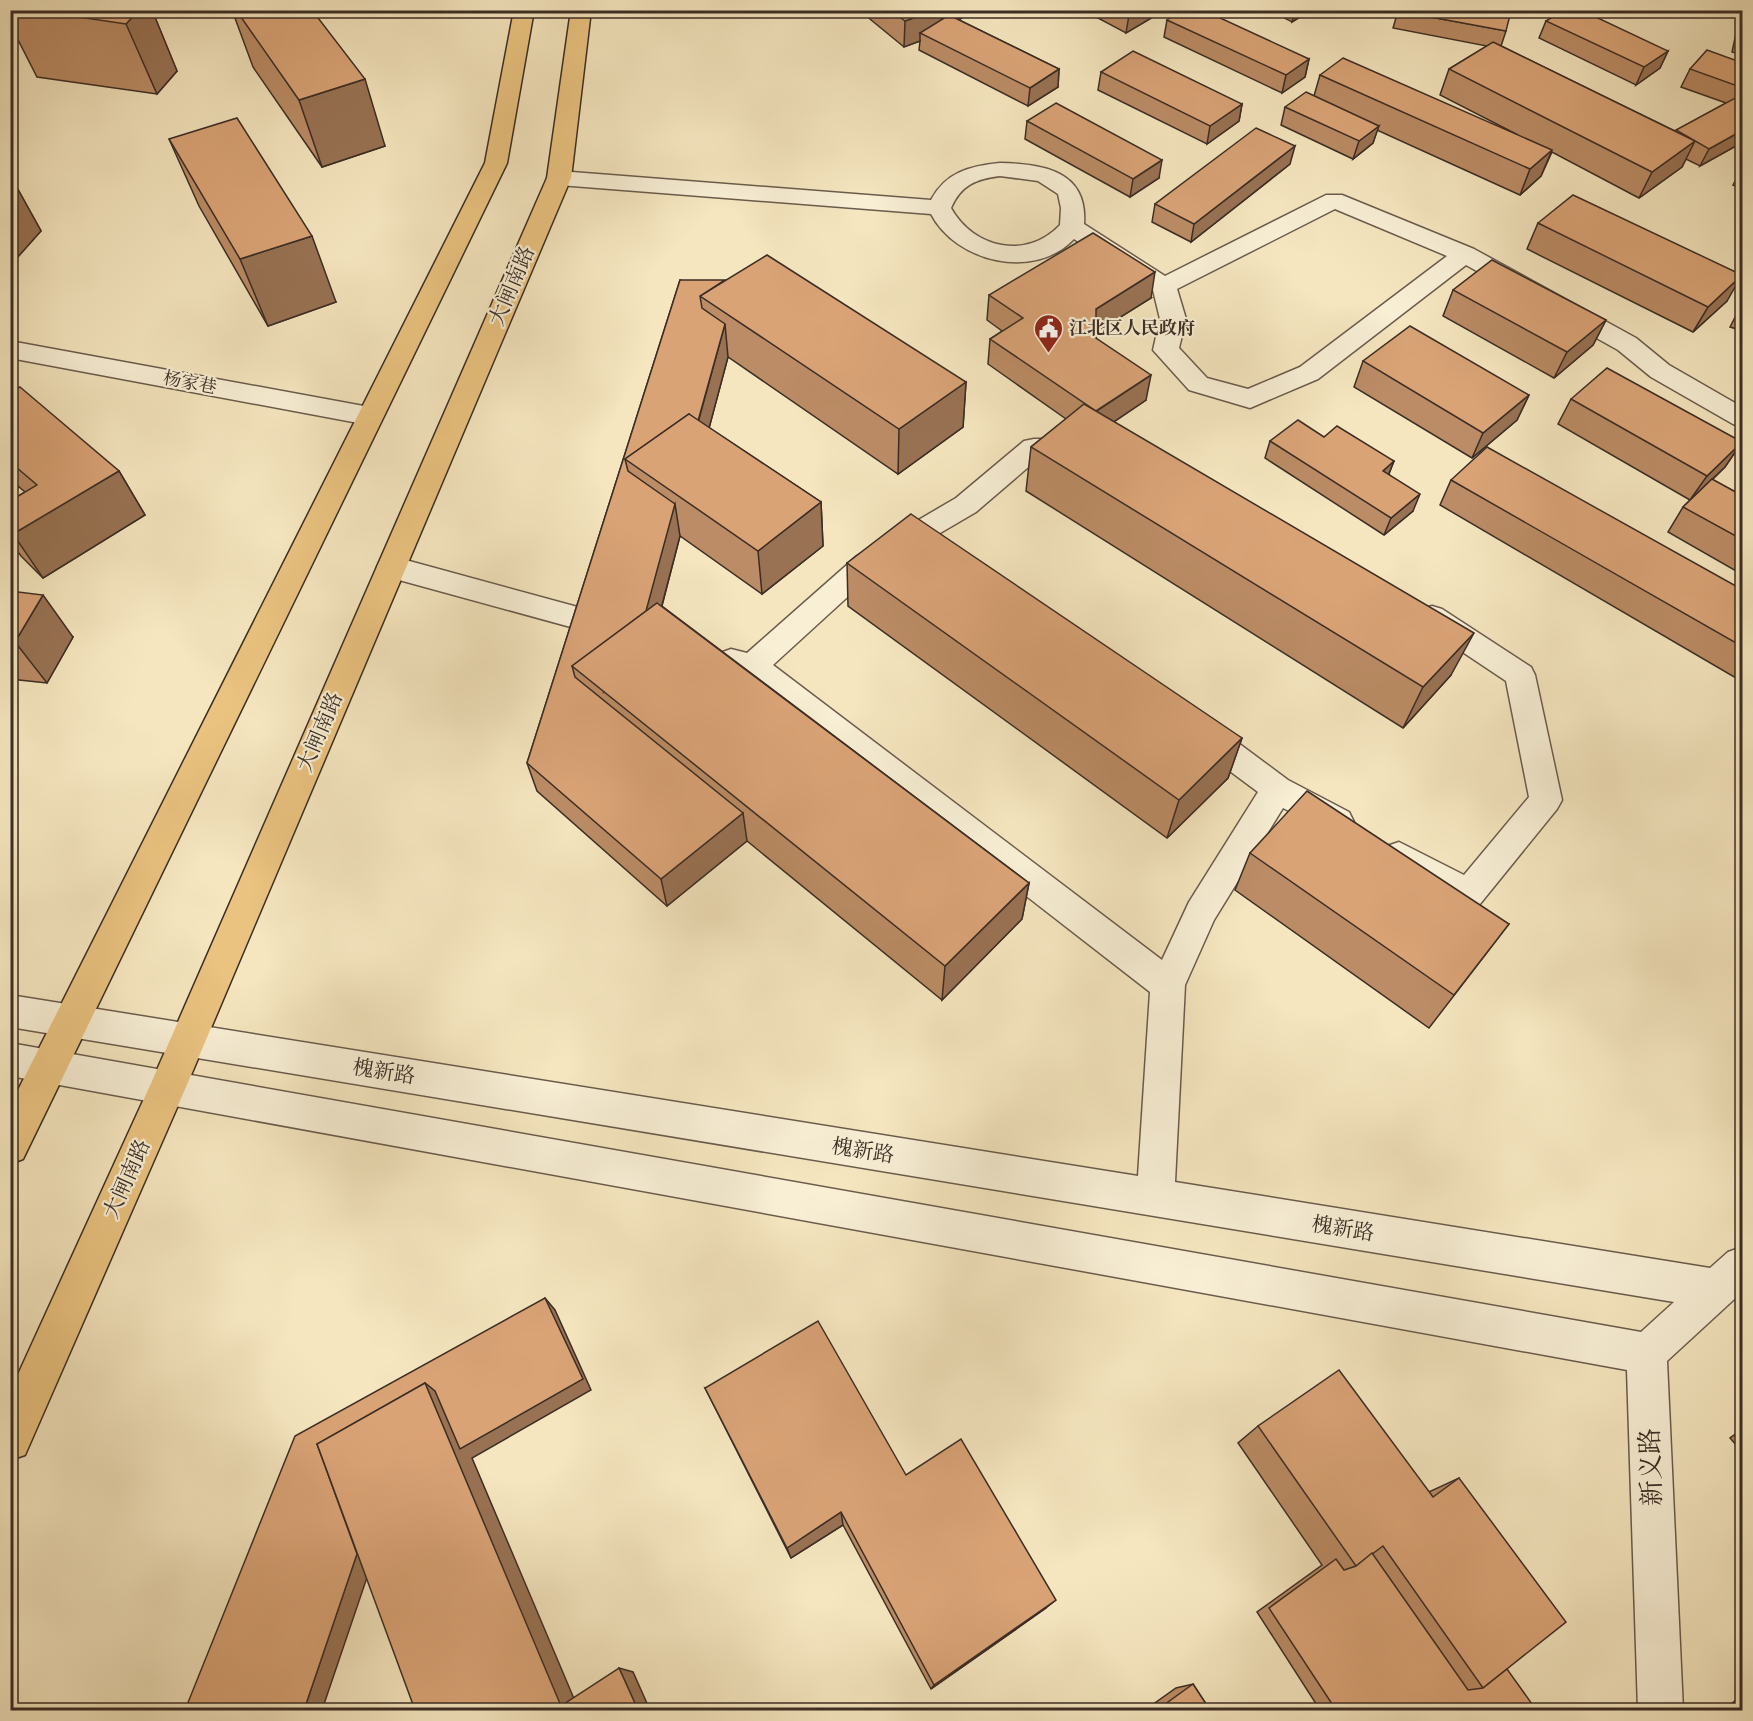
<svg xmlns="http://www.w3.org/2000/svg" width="1753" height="1721" font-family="Cardo,'Noto Serif SC',serif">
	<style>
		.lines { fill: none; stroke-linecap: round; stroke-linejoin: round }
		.minor-casing { stroke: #6a5b4c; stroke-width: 3 }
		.major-casing { stroke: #3b2d25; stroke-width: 3 }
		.minor { fill: #f8efd5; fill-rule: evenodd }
		.major { fill: #eac380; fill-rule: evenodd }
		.wall { fill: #bb8c65; stroke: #3b2d25; stroke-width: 1.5; fill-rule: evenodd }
		.shaded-wall { fill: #987253; stroke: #3b2d25; stroke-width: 1.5 }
		.building { fill: #d9a376; stroke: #3b2d25; stroke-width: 1.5 }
		.labels { text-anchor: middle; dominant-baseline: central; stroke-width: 4.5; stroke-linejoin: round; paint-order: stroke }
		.far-poi-label { font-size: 18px; font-weight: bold; fill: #3b2d25; stroke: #f8efd5; text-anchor: start }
		.far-street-label { font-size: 18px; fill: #3b2d25; stroke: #f8efd5 }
		.street-label { font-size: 21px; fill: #3b2d25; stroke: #f8efd5 }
		.near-street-label { font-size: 26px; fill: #3b2d25; stroke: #f8efd5 }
	</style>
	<rect width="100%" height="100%" fill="#f5e6bf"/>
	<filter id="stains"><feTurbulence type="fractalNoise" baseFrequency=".00333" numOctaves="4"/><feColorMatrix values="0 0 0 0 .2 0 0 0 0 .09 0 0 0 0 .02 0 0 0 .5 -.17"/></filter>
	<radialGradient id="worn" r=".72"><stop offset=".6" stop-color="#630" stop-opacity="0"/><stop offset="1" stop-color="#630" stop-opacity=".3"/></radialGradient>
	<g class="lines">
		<defs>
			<g id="minor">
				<path d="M1000 163C1044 164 1088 171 1084 224L1165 276 1326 195H1342L1474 249 1636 338 1669 365 1742 407V427L1733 424 1651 377 1618 350 1466 265 1318 379 1250 408 1189 390 1153 350 1160 319 1153 290 1074 239C1034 281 956 262 931 214L559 185 551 183 547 178 551 173 559 171 931 200C946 172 970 166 1000 163ZM1000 176 1038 181 1058 194 1061 208 1060 225C1027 260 974 249 951 208 961 185 976 179 1000 176ZM1335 209 1447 256 1300 367 1248 389 1207 378 1179 348 1186 319 1177 289Z"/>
				<path d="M10 341 369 407 378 410 382 416 378 422 369 425 10 358Z"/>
				<path d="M1034 439H1075L1085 441 1089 448 1085 455 1075 457H1040L976 512 877 570 773 665 1162 960 1189 902 1258 792 1188 740 1183 731 1188 722 1199 719 1210 722 1288 780 1349 812 1354 822 1349 832 1338 836 1283 808 1214 920 1185 985 1175 1182 1710 1268 1728 1252 1742 1247V1292L1667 1361 1683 1710H1638L1627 1370 10 1076V1043L1641 1332 1674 1302 10 1027V995L1138 1176 1150 992 743 676 720 669 716 661 720 653 731 649 747 653 857 556 956 498 1024 441Z"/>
				<path d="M391 556 618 618 628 621 633 629 628 637 618 640 381 575 377 567 381 559Z"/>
				<path d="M1432 606 1442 609 1531 667 1535 675 1562 800 1557 809 1480 904 1468 908 1387 866 1383 856 1387 846 1399 842 1464 875 1529 797 1506 681 1422 625 1417 617 1422 609Z"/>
			</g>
			<g id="major">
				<path d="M514 10H534L507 163 23 1159 10 1164V1106L485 163Z"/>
				<path d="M571 10H591L571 178 186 1087 25 1455 10 1460V1392L153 1079 547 178Z"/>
			</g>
		</defs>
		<!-- minor casing -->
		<use href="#minor" class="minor-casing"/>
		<!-- major casing -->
		<use href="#major" class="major-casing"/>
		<!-- minor -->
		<use href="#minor" class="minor"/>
		<!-- major -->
		<use href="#major" class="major"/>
	</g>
	<!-- wall -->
	<g class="wall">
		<path d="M10 10H152L177 71 157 94 37 77 10 24Z"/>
		<path d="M232 10H312L385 146 322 167 253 67Z"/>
		<path d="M859 10H972L959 20 1059 69 1058 87 1028 106 919 50 920 41 904 47ZM942 13 948 16 941 20Z"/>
		<path d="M1083 10H1154L1153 17 1126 33Z"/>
		<path d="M1269 10H1311L1292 22Z"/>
		<path d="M1657 10H1677L1676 14Z"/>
		<path d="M1741 10H1743V55L1732 52Z"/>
		<path d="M1398 11 1506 31 1501 46 1675 131 1726 103 1681 87 1690 69 1743 63V142L1700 166 1686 159 1682 167 1639 198 1552 152 1541 176 1520 195 1377 130 1373 143 1353 159 1281 125 1285 107 1314 96 1320 75 1518 135 1440 95 1449 69 1487 46 1393 28Z"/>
		<path d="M1167 20 1309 59 1305 77 1282 93 1164 37Z"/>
		<path d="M1546 21 1668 51 1660 68 1636 85 1539 38Z"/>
		<path d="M1101 72 1242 104 1239 121 1207 144 1098 90Z"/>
		<path d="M1027 121 1159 178 1130 197 1025 139Z"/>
		<path d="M169 139 336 302 268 326 199 206Z"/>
		<path d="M1290 164 1191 242 1152 222 1155 204Z"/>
		<path d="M1743 167V189L1733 185Z"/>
		<path d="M10 175 41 231 16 259 10 258Z"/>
		<path d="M1538 223 1727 301 1693 332 1527 249Z"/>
		<path d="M680 280 966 382 963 427 898 474 728 357 709 428 821 502 823 546 762 594 680 536 662 606 1029 883 1022 919 942 1000 747 841 667 906 537 791 527 763Z"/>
		<path d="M1453 290 1606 320 1593 345 1554 378 1443 316Z"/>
		<path d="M989 295 1151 298 1096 332V338L1146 400 1114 422 1451 675 1403 728 1026 491 1031 447 1066 419 988 364 990 339 1002 331 987 320Z"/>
		<path d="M1743 302V331L1730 327Z"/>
		<path d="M1363 361 1529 395 1517 420 1472 458 1354 387Z"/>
		<path d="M10 392 119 471 145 515 43 578 21 556 10 542V501L25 492 19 487 10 493Z"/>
		<path d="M1571 399 1742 442 1725 467 1712 480 1743 496V575L1668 532 1683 507 1690 500 1558 424Z"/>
		<path d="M1324 437 1394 461 1389 474 1413 511 1384 535 1265 458 1270 441Z"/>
		<path d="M1451 480 1743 590V670L1736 678 1440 505Z"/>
		<path d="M847 563 1242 738 1228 778 1167 838 848 606Z"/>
		<path d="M10 591 73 637 47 683 10 679Z"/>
		<path d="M1250 853 1509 924 1429 1028 1235 890Z"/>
		<path d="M705 1388 906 1475 1046 1608 931 1689 843 1525 791 1558Z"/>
		<path d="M1258 1426 1429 1492 1459 1478 1507 1669 1524 1710H1320L1257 1612 1322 1565 1238 1443Z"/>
		<path d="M1743 1429V1453L1730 1438Z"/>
		<path d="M1193 1684 1210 1710H1145L1176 1688Z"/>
		<path d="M1743 1694V1710H1724Z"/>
	</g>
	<!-- shaded-wall -->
	<g class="shaded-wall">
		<path d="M139 10H152L177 71 157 94 126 24Z"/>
		<path d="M935 10H942L941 34 920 33V41L904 47 905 21Z"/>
		<path d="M959 10H972L959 20Z"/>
		<path d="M1136 10H1154L1153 17 1126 33 1129 15Z"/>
		<path d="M1295 10H1311L1292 22Z"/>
		<path d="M1668 51 1660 68 1636 85 1644 67Z"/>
		<path d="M1309 59 1305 77 1282 93 1286 75Z"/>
		<path d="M1059 69 1058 87 1028 106 1030 88Z"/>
		<path d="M365 79 385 146 322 167 299 100Z"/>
		<path d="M1242 104 1239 121 1207 144 1210 126Z"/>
		<path d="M1379 126 1373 143 1353 159 1359 141Z"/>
		<path d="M1743 130V142L1700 166 1709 149Z"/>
		<path d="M1695 141 1682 167 1639 198 1652 172Z"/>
		<path d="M1295 146 1290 164 1191 242 1194 224Z"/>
		<path d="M1552 150 1541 176 1520 195 1530 169Z"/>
		<path d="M1162 160 1159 178 1130 197 1133 179Z"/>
		<path d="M10 175 41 231 16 259 10 250Z"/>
		<path d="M312 236 336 302 268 326 240 259Z"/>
		<path d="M1155 272 1151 298 1092 335 1096 309Z"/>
		<path d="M1742 275 1727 301 1693 332 1708 307Z"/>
		<path d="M1606 320 1593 345 1554 378 1567 352Z"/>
		<path d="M725 324 728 357 700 462 696 430Z"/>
		<path d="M1151 375 1146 400 1091 437 1095 412Z"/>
		<path d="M966 382 963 427 898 474 899 429Z"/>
		<path d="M1529 395 1517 420 1472 458 1483 433Z"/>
		<path d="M1742 442 1725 467 1690 500 1707 476Z"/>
		<path d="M1394 461 1387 478 1383 471Z"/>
		<path d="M119 471 145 515 43 578 13 534Z"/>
		<path d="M10 474 19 487 10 493Z"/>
		<path d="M1420 494 1413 511 1384 535 1391 518Z"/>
		<path d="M821 502 823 546 762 594 758 551Z"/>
		<path d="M675 504 680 536 648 658 604 692Z"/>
		<path d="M43 595 73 637 47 683 15 642Z"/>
		<path d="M1474 633 1451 675 1403 728 1423 687Z"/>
		<path d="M1242 738 1228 778 1167 838 1179 800Z"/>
		<path d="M743 813 747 841 667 906 661 879Z"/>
		<path d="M1029 883 1022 919 942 1000 945 966Z"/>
		<path d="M545 1298 555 1310 591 1390 472 1458 578 1708 561 1706 378 1545 322 1710H304L362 1539 425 1383Z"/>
		<path d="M841 1512 843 1525 791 1558 787 1548Z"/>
		<path d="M1056 1600 1046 1608 931 1689 934 1685Z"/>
		<path d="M619 1668 633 1672 650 1710H638Z"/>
	</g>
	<!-- building -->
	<g class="building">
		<path d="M31 10H139L126 24Z"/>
		<path d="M236 10H312L365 79 299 100Z"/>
		<path d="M891 10H935L905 21Z"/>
		<path d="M1120 10H1136L1129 15Z"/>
		<path d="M1181 10H1203L1309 59 1286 75 1167 20Z"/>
		<path d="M1507 10 1511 11 1506 31 1398 11Z"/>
		<path d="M1563 10H1581L1668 51 1644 67 1546 21Z"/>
		<path d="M949 15 1059 69 1030 88 920 33Z"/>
		<path d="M1493 42 1695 141 1652 172 1449 69Z"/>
		<path d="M1707 50 1743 63V88L1690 69Z"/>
		<path d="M1133 51 1242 104 1210 126 1101 72Z"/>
		<path d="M1343 58 1552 150 1530 169 1320 75Z"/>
		<path d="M1306 92 1379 126 1359 141 1285 107Z"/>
		<path d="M1737 97 1743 100V130L1709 149 1676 130Z"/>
		<path d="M1056 103 1162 160 1133 179 1027 121Z"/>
		<path d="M237 118 312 236 240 259 169 139Z"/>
		<path d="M1256 128 1295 146 1194 224 1155 204Z"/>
		<path d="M1573 195 1742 275 1708 307 1538 223Z"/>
		<path d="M1093 233 1155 272 1096 309V338L1151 375 1096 411 990 339 1023 318 989 295Z"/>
		<path d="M767 255 966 382 899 429 700 296Z"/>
		<path d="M1492 260 1606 320 1567 352 1453 290Z"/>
		<path d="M680 280H725L700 296 702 308 725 324 698 421 689 414 625 459 628 471 675 504 646 611 572 666 575 677 743 813 661 879 527 763Z"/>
		<path d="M1410 326 1529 395 1483 433 1363 361Z"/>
		<path d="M1607 368 1742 442 1707 476 1571 399Z"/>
		<path d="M20 387 119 471 13 534 10 532V501L37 485 10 462V392Z"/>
		<path d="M1084 404 1474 633 1423 687 1031 447Z"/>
		<path d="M689 414 821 502 758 551 625 459Z"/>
		<path d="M1298 420 1324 437 1337 426 1394 461 1383 471 1420 494 1391 518 1270 441Z"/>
		<path d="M1487 447 1743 590V647L1451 480Z"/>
		<path d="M1712 479 1743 496V540L1683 507Z"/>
		<path d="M911 514 1242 738 1179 800 847 563Z"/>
		<path d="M10 591 43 595 15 642 10 641Z"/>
		<path d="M657 603 1029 883 945 966 572 666Z"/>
		<path d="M1307 791 1509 924 1454 995 1250 853Z"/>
		<path d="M545 1298 583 1379 460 1449 435 1391 425 1383 317 1444 357 1554 304 1710H185L295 1436Z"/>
		<path d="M818 1321 906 1475 961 1439 1056 1600 934 1685 841 1512 787 1548 705 1388Z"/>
		<path d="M1339 1370 1433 1497 1459 1478 1566 1622 1483 1688 1383 1546 1356 1566 1258 1426Z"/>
		<path d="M425 1383 561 1706 619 1668 638 1710H415L317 1444Z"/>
		<path d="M1372 1553 1468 1690 1483 1688 1507 1669 1532 1704 1524 1710H1336L1269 1608 1336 1559 1344 1570 1356 1566Z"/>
		<path d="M1193 1684 1210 1710H1157Z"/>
	</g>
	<!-- icons -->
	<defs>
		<symbol id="civic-pin" viewBox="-11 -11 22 30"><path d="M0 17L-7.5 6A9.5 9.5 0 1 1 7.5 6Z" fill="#8f2418" stroke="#f8efd5"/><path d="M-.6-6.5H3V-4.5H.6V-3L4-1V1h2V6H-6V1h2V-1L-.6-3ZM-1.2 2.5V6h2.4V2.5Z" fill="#fff"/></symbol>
	</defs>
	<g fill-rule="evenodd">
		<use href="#civic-pin" x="1032" y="312" width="33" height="45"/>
	</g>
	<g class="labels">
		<!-- far-poi labels -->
		<g class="far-poi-label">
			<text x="1069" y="328">江北区人民政府</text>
		</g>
		<!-- far-street labels -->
		<g class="far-street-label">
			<text transform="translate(190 383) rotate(11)">杨家巷</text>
		</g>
		<!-- street labels -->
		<g class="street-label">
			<text transform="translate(512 286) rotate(-67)">大闸南路</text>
			<text transform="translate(320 732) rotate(-67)">大闸南路</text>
			<text transform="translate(384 1072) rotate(9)">槐新路</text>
			<text transform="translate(863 1151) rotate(9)">槐新路</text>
			<text transform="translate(127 1179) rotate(-66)">大闸南路</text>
			<text transform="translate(1343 1229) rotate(9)">槐新路</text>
		</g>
		<!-- near-street labels -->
		<g class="near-street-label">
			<text transform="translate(1651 1467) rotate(-92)">新义路</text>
		</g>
	</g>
	<!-- margin -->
	<rect width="1753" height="1721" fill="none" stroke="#f5e6bf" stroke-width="36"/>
	<rect x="12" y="12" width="1729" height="1697" fill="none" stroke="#3b2d25" stroke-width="3"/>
	<rect x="18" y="18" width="1717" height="1685" fill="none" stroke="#3b2d25" stroke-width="1.5"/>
	<rect width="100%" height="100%" filter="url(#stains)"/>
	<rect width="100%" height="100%" fill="url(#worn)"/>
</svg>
